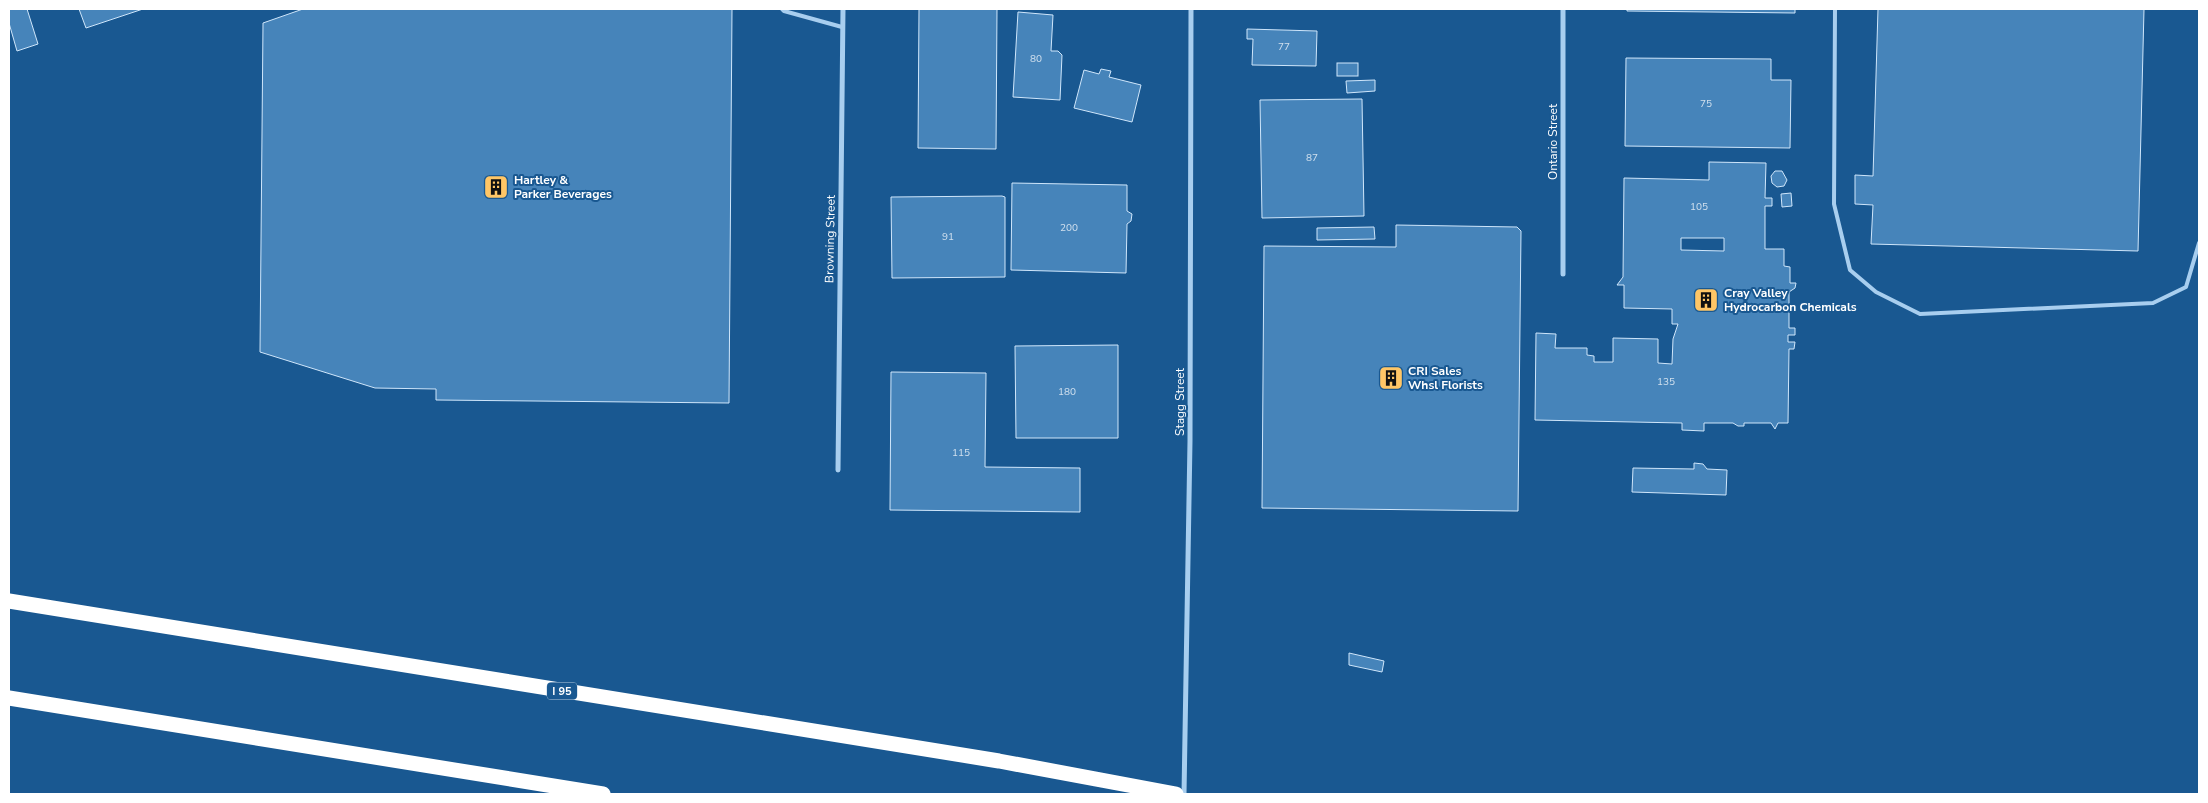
<svg xmlns="http://www.w3.org/2000/svg" width="2208" height="803" font-family="'Nunito Sans',sans-serif">
	<style>
		.building { fill: #4684ba; stroke: #cfe6fb; fill-rule: evenodd }
		.lines { fill: none; stroke-linecap: round; stroke-linejoin: round }
		.lane { stroke: #a8ceef; stroke-width: 4 }
		.street { stroke: #a8ceef; stroke-width: 5 }
		.highway { stroke: #fff; stroke-width: 15 }
		.labels { text-anchor: middle; dominant-baseline: central; stroke-width: 4; stroke-linejoin: round; paint-order: stroke }
		.number-label { font-size: 10px; fill: #d1e0ee }
		.shield { fill: #195891; stroke: #bacdde; stroke-width: 1 }
		.shield-label { font-size: 11px; font-weight: bold; fill: #fff }
		.street-label { font-size: 12px; fill: #fff; stroke: #195891 }
		.poi-label { font-size: 12px; font-weight: bold; fill: #fff; stroke: #195891; text-anchor: start }
	</style>
	<rect width="100%" height="100%" fill="#195891"/>
	<!-- building -->
	<g class="building">
		<path d="M9 9H27L38 44 17 51 9 23Z"/>
		<path d="M79 9H143L86 28Z"/>
		<path d="M303 9H732L729 403 436 400V389L375 388 260 352 263 23Z"/>
		<path d="M919 9H997L996 149 918 148Z"/>
		<path d="M1627 9H1795V13L1627 11Z"/>
		<path d="M1878 9H2144L2138 251 1871 244 1873 205 1855 204V175L1873 176Z"/>
		<path d="M1018 12 1053 15 1051 51H1058L1062 55 1060 100 1013 97Z"/>
		<path d="M1247 29 1317 31 1316 66 1252 65 1253 39H1247Z"/>
		<path d="M1626 58 1771 59V80H1791L1790 148 1625 146Z"/>
		<rect x="1337" y="63" width="21" height="13"/>
		<path d="M1101 69 1111 71 1109 77 1141 85 1132 122 1074 108 1084 70 1099 74Z"/>
		<path d="M1375 80V91L1347 93 1346 81Z"/>
		<path d="M1362 99 1364 216 1262 218 1260 100Z"/>
		<path d="M1709 162 1766 163 1765 198H1772V206H1765V249H1784V266L1790 267V283H1796L1795 288 1789 292V328H1795V335H1788V342H1795L1794 349H1789L1788 423H1778L1775 429 1771 423H1744V426H1738L1733 423H1704V431L1682 430V423L1535 420 1536 333 1556 334 1555 348H1587V355L1594 356V362H1613V338L1658 339V363L1672 364 1673 339 1678 324H1672V309L1624 308V285H1617L1623 277 1624 178 1709 180ZM1681 238H1724V251L1681 250Z"/>
		<path d="M1775 171H1782L1787 180 1784 186 1777 187 1772 183 1771 176Z"/>
		<path d="M1012 183 1127 185V211L1132 214 1131 221 1127 224 1126 273 1011 270Z"/>
		<path d="M1791 193 1792 206 1782 207 1781 194Z"/>
		<path d="M1002 196 1005 197V277L892 278 891 197Z"/>
		<path d="M1396 225 1517 227 1521 231 1518 511 1262 508 1264 246 1396 247Z"/>
		<path d="M1374 227 1375 239 1317 240V228Z"/>
		<path d="M1118 345V438H1016L1015 346Z"/>
		<path d="M891 372 986 373 985 467 1080 468V512L890 510Z"/>
		<path d="M1694 463 1703 464 1707 469 1727 470 1726 495 1632 492 1633 468 1694 469Z"/>
		<path d="M1349 653 1384 661 1382 672 1349 665Z"/>
	</g>
	<g class="lines">
		<!-- lane -->
		<g class="lane">
			<path d="M782 9 784 11 842 27"/>
			<path d="M1835 9 1834 204 1850 270 1876 292 1920 314 2153 303 2186 287 2199 243"/>
		</g>
		<!-- street -->
		<g class="street">
			<path d="M1563 274V9"/>
			<path d="M838 470 843 9"/>
			<path d="M1184 794 1190 441 1191 9"/>
		</g>
		<!-- highway -->
		<g class="highway">
			<path d="M9 601 999 761 1176 794"/>
			<path d="M9 698 603 794"/>
		</g>
	</g>
	<!-- icons -->
	<defs>
		<symbol id="building-square" viewBox="-11 -11 22 22"><rect x="-9" y="-9" width="18" height="18" rx="4" fill="#ffc666" stroke="#195891"/><path d="M-4-6H4V6H1V3H-1V6H-4ZM-2.5-4.3h1.7v1.8h-1.7ZM.8-4.3h1.7v1.8H.8ZM-2.5-1h1.7V.8h-1.7ZM.8-1h1.7V.8H.8Z" fill="#111"/></symbol>
	</defs>
	<g fill-rule="evenodd">
		<use href="#building-square" x="482" y="173" width="28" height="28"/>
		<use href="#building-square" x="1692" y="286" width="28" height="28"/>
		<use href="#building-square" x="1377" y="364" width="28" height="28"/>
	</g>
	<g class="labels">
		<!-- number labels -->
		<g class="number-label">
			<text x="1284" y="47">77</text>
			<text x="1036" y="59">80</text>
			<text x="1706" y="104">75</text>
			<text x="1312" y="158">87</text>
			<text x="1699" y="207">105</text>
			<text x="1069" y="228">200</text>
			<text x="948" y="237">91</text>
			<text x="1666" y="382">135</text>
			<text x="1067" y="392">180</text>
			<text x="961" y="453">115</text>
		</g>
		<!-- shield labels -->
		<rect class="shield" x="547" y="682.5" width="30" height="17" rx="4"/>
		<g class="shield-label">
			<text x="562" y="691">I 95</text>
		</g>
		<!-- street labels -->
		<g class="street-label">
			<text transform="translate(1553 142) rotate(-90)">Ontario Street</text>
			<text transform="translate(830 239) rotate(-89)">Browning Street</text>
			<text transform="translate(1180 402) rotate(-90)">Stagg Street</text>
		</g>
		<!-- poi labels -->
		<g class="poi-label">
			<text x="514" y="180">Hartley &amp;<tspan x="514" dy="14">Parker Beverages</tspan></text>
			<text x="1724" y="293">Cray Valley<tspan x="1724" dy="14">Hydrocarbon Chemicals</tspan></text>
			<text x="1408" y="371">CRI Sales<tspan x="1408" dy="14">Whsl Florists</tspan></text>
		</g>
	</g>
	<!-- border -->
	<rect width="2208" height="803" fill="none" stroke="#ffffff" stroke-width="20"/>
</svg>
